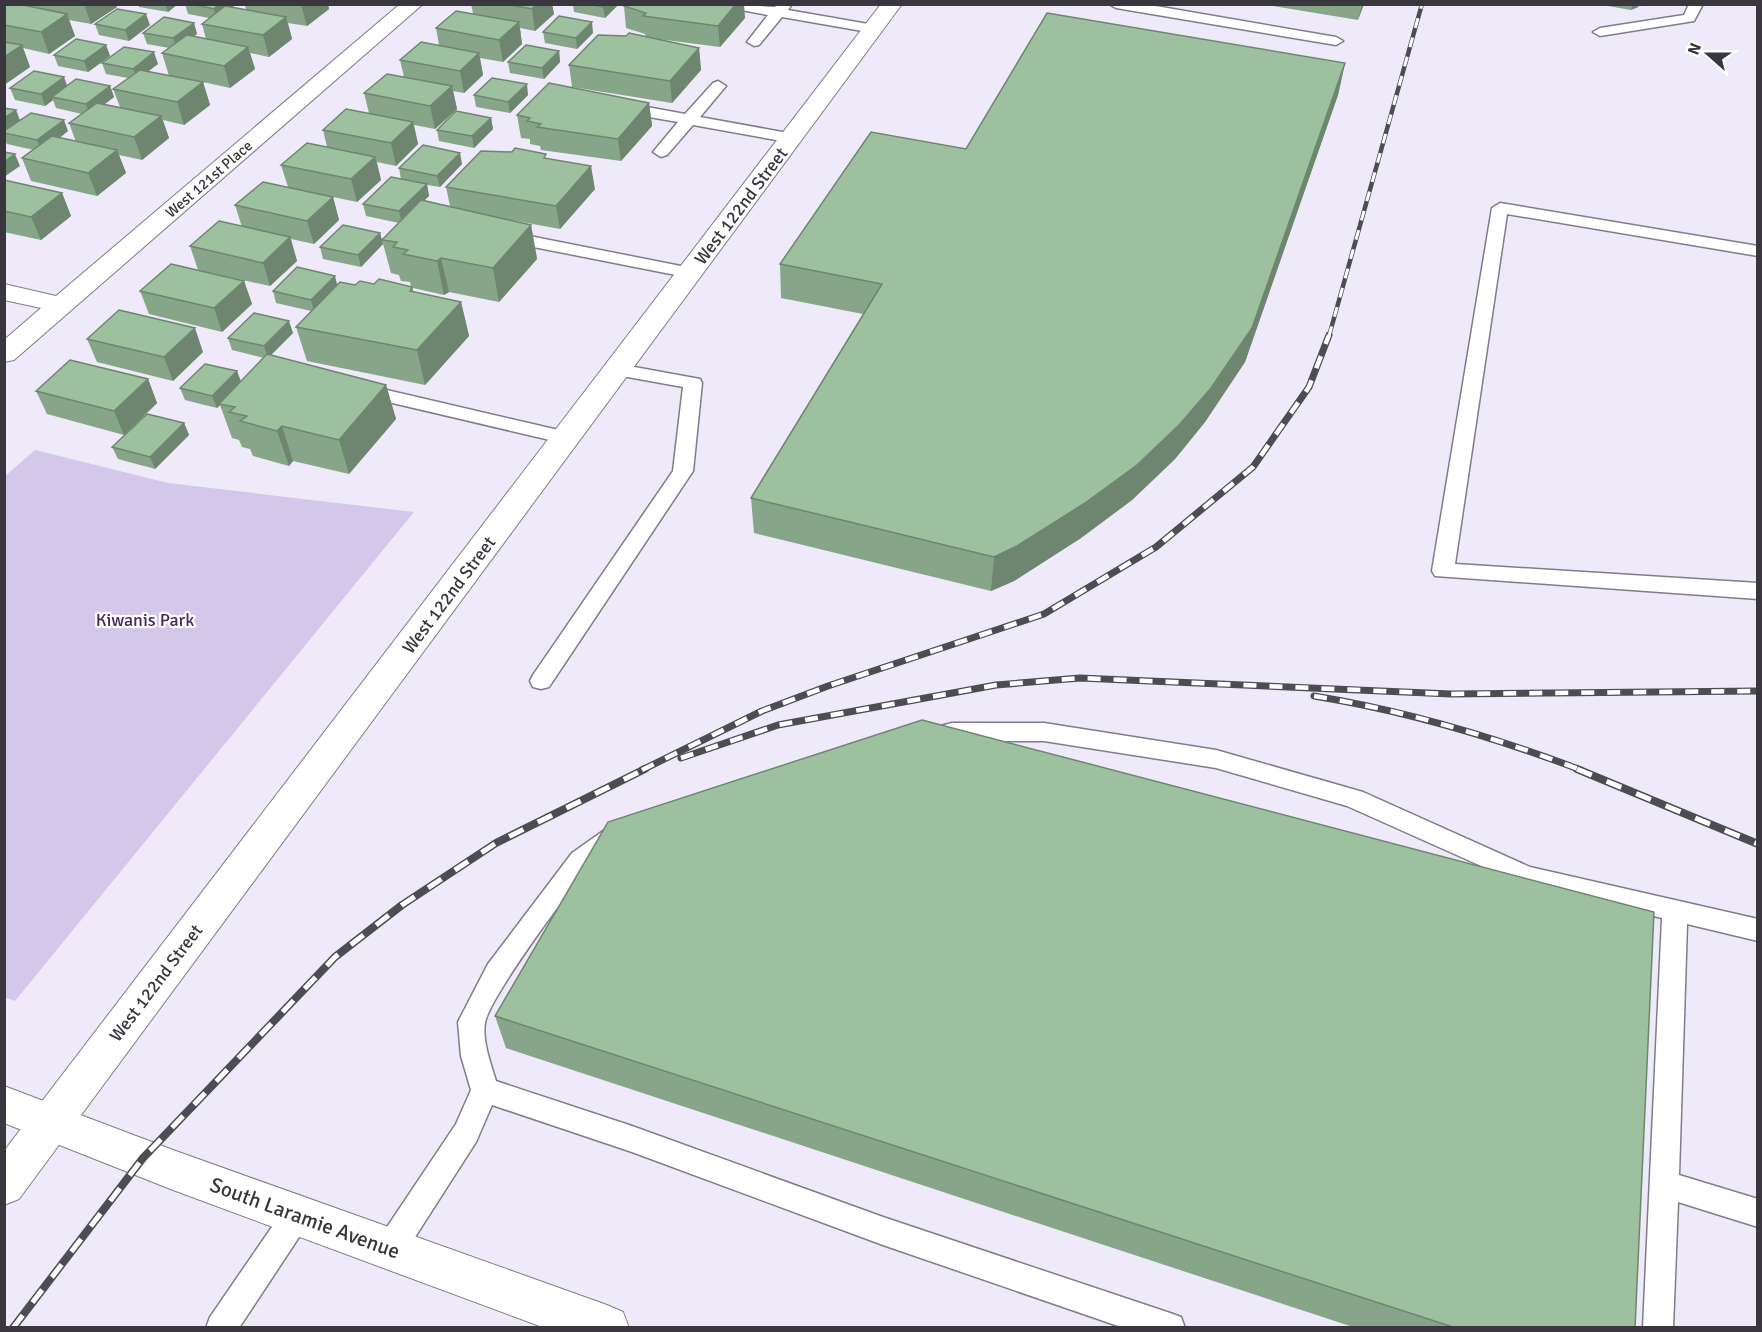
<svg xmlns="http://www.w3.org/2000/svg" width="1762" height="1332" font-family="Signika,sans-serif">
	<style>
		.green { fill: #d3c7ea }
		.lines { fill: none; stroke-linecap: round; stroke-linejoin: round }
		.service-casing { stroke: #807c89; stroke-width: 3 }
		.minor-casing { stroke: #807c89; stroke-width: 2 }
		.tertiary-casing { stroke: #807c89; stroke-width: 2 }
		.service { fill: #fff; fill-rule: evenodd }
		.minor { fill: #fff; fill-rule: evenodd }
		.tertiary { fill: #fff; fill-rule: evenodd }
		.rail-far2-casing { stroke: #4e4c53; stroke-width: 4.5 }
		.rail-far1-casing { stroke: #4e4c53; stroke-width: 7 }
		.rail-casing { stroke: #4e4c53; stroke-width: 8 }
		.rail-far2 { stroke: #fff; stroke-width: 3; stroke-dasharray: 10; stroke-linecap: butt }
		.rail-far1 { stroke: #fff; stroke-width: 4.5; stroke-dasharray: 13; stroke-linecap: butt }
		.rail { stroke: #fff; stroke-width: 5; stroke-dasharray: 16; stroke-linecap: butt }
		.wall { fill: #87a589 }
		.shaded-wall { fill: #6e866f }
		.building { fill: #9dc09f; stroke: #6e866f; stroke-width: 1.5 }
		.labels { text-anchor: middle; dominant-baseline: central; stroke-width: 4.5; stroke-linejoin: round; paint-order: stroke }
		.far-street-label { font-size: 15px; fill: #39373d; stroke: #fff }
		.street-label { font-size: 18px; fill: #39373d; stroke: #fff }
		.park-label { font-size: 18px; fill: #412b5f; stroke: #fff }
		.near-street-label { font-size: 21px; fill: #39373d; stroke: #fff }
	</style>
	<rect width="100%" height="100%" fill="#efeaf9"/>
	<!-- green -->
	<path class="green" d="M35 450 168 483 414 512 15 1001 4 997V477Z"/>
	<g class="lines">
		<defs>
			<g id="service">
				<path d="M723 4 775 7 777 4H792L788 10 874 25 881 29 874 33 782 17 759 45 754 46 747 42 768 15 730 8Z"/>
				<path d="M1109 4H1144L1336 37 1343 41 1336 45 1116 8Z"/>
				<path d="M1689 4H1703L1694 21 1600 36 1593 32 1600 28 1684 15Z"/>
				<path d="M718 81 726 86 700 117 799 135 801 138 799 141 793 143 693 125 667 155 661 157 653 152 678 122 620 112 612 107 620 102 685 114 713 83Z"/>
				<path d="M1500 203 1758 246V256L1507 214 1455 564 1758 583V599L1435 576 1432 571 1492 208Z"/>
				<path d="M504 231 691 268 700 273 691 278 498 240 495 236 498 232Z"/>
				<path d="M618 364 700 379 702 383 693 471 549 687 541 689 533 687 530 681 533 675 673 471 683 387 611 374 609 370 611 366Z"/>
				<path d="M361 384 567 432 574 434 577 438 574 442 567 444 354 394 351 390 354 386Z"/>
				<path d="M952 723H1044L1216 750 1363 792 1530 867 1758 919V941L1687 924 1679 1175 1758 1199V1227L1678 1202 1673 1328H1643L1662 918 1526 886 1347 806 1216 768 1044 741H952L937 744 929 741 925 735 929 729Z"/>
				<path d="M615 826 624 829 627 836C619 851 601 856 589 868 570 888 488 1000 485 1023 482 1041 491 1064 496 1081L632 1126 883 1217 1170 1313 1181 1317 1185 1328H1124L883 1245 632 1152 492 1105 476 1142 401 1259 390 1263 379 1259 375 1249 379 1239 456 1124 471 1090 461 1056 458 1022 488 964 572 853 606 829Z"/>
				<path d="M297 1201 307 1205 312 1215 307 1225 239 1328H206L210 1317 287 1205Z"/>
			</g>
			<g id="minor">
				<path d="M400 4H423L14 360 4 362V340L41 308 4 300V284L56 296Z"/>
				<path d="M4 1086 173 1150 607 1305 623 1312 629 1328H545L173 1190 4 1123Z"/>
			</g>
			<path id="tertiary" d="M881 4H902L19 1199 4 1205V1151Z"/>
		</defs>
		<!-- service casing -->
		<use href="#service" class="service-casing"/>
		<!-- minor casing -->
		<use href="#minor" class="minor-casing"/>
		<!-- tertiary casing -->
		<use href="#tertiary" class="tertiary-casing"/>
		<!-- service -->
		<use href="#service" class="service"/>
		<!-- minor -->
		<use href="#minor" class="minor"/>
		<!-- tertiary -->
		<use href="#tertiary" class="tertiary"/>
		<defs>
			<path id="rail-far2" d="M1329 336 1422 4"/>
			<g id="rail-far1">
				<path d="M1314 696C1407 711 1494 737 1581 770"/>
				<path d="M681 758 778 725 996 685 1080 678 1451 694 1758 691"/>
				<path d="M642 770 762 711 828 686 1044 614 1156 547 1253 467 1309 387 1329 335"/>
			</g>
			<g id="rail">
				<path d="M1577 769 1758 844"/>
				<path d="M13 1328 143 1158 335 957 402 905 496 843 645 769"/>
			</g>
		</defs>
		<!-- rail-far2 casing -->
		<use href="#rail-far2" class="rail-far2-casing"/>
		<!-- rail-far1 casing -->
		<use href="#rail-far1" class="rail-far1-casing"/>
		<!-- rail casing -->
		<use href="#rail" class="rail-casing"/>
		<!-- rail-far2 -->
		<use href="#rail-far2" class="rail-far2"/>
		<!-- rail-far1 -->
		<use href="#rail-far1" class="rail-far1"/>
		<!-- rail -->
		<use href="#rail" class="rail"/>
	</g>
	<!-- wall -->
	<g class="wall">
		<path d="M31 4H116L117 7 91 24 69 20 75 36 49 54 23 48 30 67 4 85V6L32 7Z"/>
		<path d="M138 4H178L168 12 139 7Z"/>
		<path d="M185 4H236L233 7 246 10 245 4H328L329 9 307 26 288 23 292 39 269 57 250 53 255 69 230 88 203 82 210 105 184 125 163 120 169 138 142 160 119 155 126 173 97 196 31 181 22 158 34 150 7 144 4 138V108L16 110 20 120 68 131 59 138 76 142 69 123 82 114 56 108 53 100 45 106 15 100 10 88 67 86H110L114 97 105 104 120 107 113 89 128 78 106 74 102 63 158 64 148 71 169 76 162 53 169 48 147 44 143 33 194 23 197 34 194 36 206 39 202 24 209 18 188 14Z"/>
		<path d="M471 4H552L554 14 535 31 520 28 522 44 503 62 480 58 483 75 464 93 453 91 457 109 435 129 414 125 418 144 396 166 377 162 381 180 357 202 333 197 339 220 314 244 291 239 297 261 270 286 198 270 190 246 242 227 235 205 288 187 281 165 327 147 323 130 369 113 364 93 404 77 400 60 439 45 436 28 473 13Z"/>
		<path d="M573 4H619L605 18 574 12Z"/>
		<path d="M1261 4H1364L1358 20Z"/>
		<path d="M1596 4H1639L1638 7 1631 10Z"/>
		<path d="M624 6 745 18 720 47 658 39 699 48 701 70 672 103 572 87 569 65 646 37 645 34 626 28Z"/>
		<path d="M95 24 150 25 129 41 99 35Z"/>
		<path d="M543 32 593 33 577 49 545 43Z"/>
		<path d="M106 45 110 56 88 72 58 66 54 55Z"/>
		<path d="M559 51 560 62 544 79 510 73 508 62Z"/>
		<path d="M1345 63 1338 95 1245 362 1205 422 1175 459 1132 500 1081 538 1014 581 991 591 754 533 751 498 863 314 781 298 780 264 966 149Z"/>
		<path d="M474 95H528L510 113 476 107Z"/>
		<path d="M649 103 652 126 621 161 541 150 540 146 530 144V139L521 138 517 115Z"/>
		<path d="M491 118 493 129 474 148 439 141 437 130Z"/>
		<path d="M547 158 595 189 560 229 511 220 531 225 537 259 499 302 449 292 444 295 413 288V292L461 302 469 336 425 385 307 361 296 327 311 311 276 303 273 291 337 285H355L374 284 411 286 410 282 401 281 399 275 391 273 382 240 399 223 366 216 363 204 401 179 399 168 462 164 440 187 427 185 429 196 424 200 450 206 446 187Z"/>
		<path d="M4 180 62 193 71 216 41 240 4 232Z"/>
		<path d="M380 233 383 244 361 267 323 259 320 247Z"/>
		<path d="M244 281 252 304 222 332 149 314 140 291Z"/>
		<path d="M293 333 271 355 386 385 396 419 349 474 293 461 289 466 253 456 250 449 242 447 239 440 232 438 220 405 217 408 185 400 180 388 237 371 241 381 264 358 232 350 228 338Z"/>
		<path d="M87 339 203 352 173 381 97 362Z"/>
		<path d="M148 379 157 403 124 435 47 414 36 391Z"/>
		<path d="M184 423 189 435 155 469 118 459 112 447Z"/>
		<path d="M495 1016 1635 1328H1356L506 1048Z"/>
	</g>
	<!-- shaded-wall -->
	<g class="shaded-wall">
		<path d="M84 4H116L117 7 91 24Z"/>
		<path d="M165 4H178L168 12Z"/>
		<path d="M219 4H236L217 20 214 9Z"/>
		<path d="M328 4 329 9 307 26 301 5Z"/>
		<path d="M537 4H552L554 14 535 31 532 9Z"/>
		<path d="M606 4H619L605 18 603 7Z"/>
		<path d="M736 4H744L745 18 720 47 718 26Z"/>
		<path d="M1362 4H1364L1358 20Z"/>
		<path d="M1633 4H1639L1638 7 1631 10Z"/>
		<path d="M67 14 75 36 49 54 41 32Z"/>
		<path d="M146 14 150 25 129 41 125 30Z"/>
		<path d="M286 17 292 39 269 57 263 35Z"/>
		<path d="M519 22 522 44 503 62 499 40Z"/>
		<path d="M592 22 593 33 577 49 576 38Z"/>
		<path d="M194 23 197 34 177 49 173 38Z"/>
		<path d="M22 45 30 67 4 85V57Z"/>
		<path d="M106 45 110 56 88 72 84 61Z"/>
		<path d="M248 47 255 69 230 88 224 66Z"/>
		<path d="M699 48 701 70 672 103 670 81Z"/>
		<path d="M559 51 560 62 544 79 542 68Z"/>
		<path d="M154 52 158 64 137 80 133 69Z"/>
		<path d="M479 53 483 75 464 93 460 71Z"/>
		<path d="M1345 63 1338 95 1245 362 1205 422 1175 459 1132 500 1081 538 1014 581 991 591 994 557Z"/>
		<path d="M64 77 68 88 52 97 53 100 45 106 41 94Z"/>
		<path d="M203 82 210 105 184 125 177 102Z"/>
		<path d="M527 84 528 95 510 113 508 102Z"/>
		<path d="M110 86 114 97 90 115 86 104Z"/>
		<path d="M452 86 457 109 435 129 430 106Z"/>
		<path d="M649 103 652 126 621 161 618 139Z"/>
		<path d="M16 110 20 122 4 133V118Z"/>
		<path d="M161 116 169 138 142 160 134 137Z"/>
		<path d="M491 118 493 129 474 148 472 136Z"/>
		<path d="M64 120 68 131 42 152 37 140Z"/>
		<path d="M413 122 418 144 396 166 391 143Z"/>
		<path d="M117 150 126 173 97 196 88 173Z"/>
		<path d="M460 153 462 164 440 187 437 176Z"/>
		<path d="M15 154 20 166 4 177V162Z"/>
		<path d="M375 157 381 180 357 202 351 179Z"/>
		<path d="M591 166 595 189 560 229 556 206Z"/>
		<path d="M427 184 429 196 402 223 399 211Z"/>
		<path d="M62 193 71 216 41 240 31 217Z"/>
		<path d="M333 197 339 220 314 244 307 221Z"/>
		<path d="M531 225 537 259 499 302 493 268Z"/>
		<path d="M380 233 383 244 361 267 358 255Z"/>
		<path d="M290 237 297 261 270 286 263 263Z"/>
		<path d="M441 258 449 292 444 295 437 261Z"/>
		<path d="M335 276 338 288 314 312 311 300Z"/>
		<path d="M244 281 252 304 222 332 214 308Z"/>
		<path d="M461 302 469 336 425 385 417 350Z"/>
		<path d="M289 321 293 333 268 358 264 346Z"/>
		<path d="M195 328 203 352 173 381 164 357Z"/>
		<path d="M237 371 241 383 219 404 220 405 217 408 212 396Z"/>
		<path d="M148 379 157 403 124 435 114 411Z"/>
		<path d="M386 385 396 419 349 474 339 440Z"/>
		<path d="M184 423 189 435 155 469 150 457Z"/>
		<path d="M282 426 293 461 289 466 277 431Z"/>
	</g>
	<!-- building -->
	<g class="building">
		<path d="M7 4H18L67 14 41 32 4 25V6Z"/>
		<path d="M191 4H219L214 9Z"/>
		<path d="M505 4H537L532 9Z"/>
		<path d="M590 4H606L603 7Z"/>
		<path d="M626 4H736L718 26 643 16 646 13 624 6Z"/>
		<path d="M225 6 286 17 263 35 202 24Z"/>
		<path d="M117 9 146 14 125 30 95 24Z"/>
		<path d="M456 11 519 22 499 40 436 28Z"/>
		<path d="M1047 13 1345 63 1252 328 1211 388 1180 424 1137 465 1085 503 1017 546 994 557 751 498 882 284 780 264 871 132 966 149Z"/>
		<path d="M559 16 592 22 576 38 543 32Z"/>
		<path d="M164 17 194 23 173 38 143 33Z"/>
		<path d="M629 33 699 48 670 81 569 65 598 35 626 36Z"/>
		<path d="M187 35 248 47 224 66 162 53Z"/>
		<path d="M76 39 106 45 84 61 54 55Z"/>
		<path d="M4 42 22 45 4 57Z"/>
		<path d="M421 42 479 53 460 71 400 60Z"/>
		<path d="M526 45 559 51 542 68 508 62Z"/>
		<path d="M124 47 154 52 133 69 102 63Z"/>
		<path d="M140 70 203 82 177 102 113 89Z"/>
		<path d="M34 71 64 77 41 94 10 88Z"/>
		<path d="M387 74 452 86 430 106 364 93Z"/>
		<path d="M492 78 527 84 508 102 474 95Z"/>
		<path d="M76 79 110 86 86 104 52 97Z"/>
		<path d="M549 83 649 103 618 139 537 127 541 124 527 121 530 118 517 115Z"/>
		<path d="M97 103 161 116 134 137 69 123Z"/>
		<path d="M4 108 16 110 4 118Z"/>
		<path d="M346 109 413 122 391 143 323 130Z"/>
		<path d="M456 111 491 118 472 136 437 130Z"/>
		<path d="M31 113 64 120 37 140 4 133V131Z"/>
		<path d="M52 136 117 150 88 173 22 158Z"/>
		<path d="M307 143 375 157 351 179 281 165Z"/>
		<path d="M423 145 460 153 437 176 399 168Z"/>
		<path d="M515 148 546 154 544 158 591 166 556 206 446 187 481 151 512 152Z"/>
		<path d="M4 152 15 154 4 162Z"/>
		<path d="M391 177 427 184 399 211 363 204Z"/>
		<path d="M4 180 62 193 31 217 4 211Z"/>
		<path d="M263 182 333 197 307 221 235 205Z"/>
		<path d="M421 200 531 225 493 268 441 258 437 261 403 254 408 250 393 247 397 242 382 240Z"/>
		<path d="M219 221 290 237 263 263 190 246Z"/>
		<path d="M343 225 380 233 358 255 320 247Z"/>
		<path d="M171 264 244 281 214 308 140 291Z"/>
		<path d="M297 267 335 276 311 300 273 291Z"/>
		<path d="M379 279 412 287 410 291 461 302 417 350 296 327 340 282 355 285 360 281 374 284Z"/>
		<path d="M119 310 195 328 164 357 87 339Z"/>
		<path d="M254 313 289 321 264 346 228 338Z"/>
		<path d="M267 354 386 385 339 440 282 426 277 431 240 421 247 416 229 412 235 407 219 404Z"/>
		<path d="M70 360 148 379 114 411 36 391Z"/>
		<path d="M205 364 237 371 212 396 180 388Z"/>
		<path d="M147 414 184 423 150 457 112 447Z"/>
		<path d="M922 720 1654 912 1635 1328H1456L495 1016 608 822Z"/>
	</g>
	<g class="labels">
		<!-- far-street labels -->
		<g class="far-street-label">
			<text transform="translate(209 179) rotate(-41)">West 121st Place</text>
		</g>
		<!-- street labels -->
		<g class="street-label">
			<text transform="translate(741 206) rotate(-53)">West 122nd Street</text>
			<text transform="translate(449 595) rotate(-53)">West 122nd Street</text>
			<text transform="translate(156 983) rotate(-53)">West 122nd Street</text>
		</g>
		<!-- park labels -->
		<g class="park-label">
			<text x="145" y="620">Kiwanis Park</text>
		</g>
		<!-- near-street labels -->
		<g class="near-street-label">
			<text transform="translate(305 1218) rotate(20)">South Laramie Avenue</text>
		</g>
	</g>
	<!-- border -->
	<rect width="1762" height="1332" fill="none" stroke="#39373d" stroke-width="12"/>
	<!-- north arrow -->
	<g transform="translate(1708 54) rotate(291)" stroke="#ffffff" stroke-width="4.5" paint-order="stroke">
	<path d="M0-4.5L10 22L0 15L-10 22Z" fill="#39373d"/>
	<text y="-9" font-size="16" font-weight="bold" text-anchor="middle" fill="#39373d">N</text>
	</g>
</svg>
